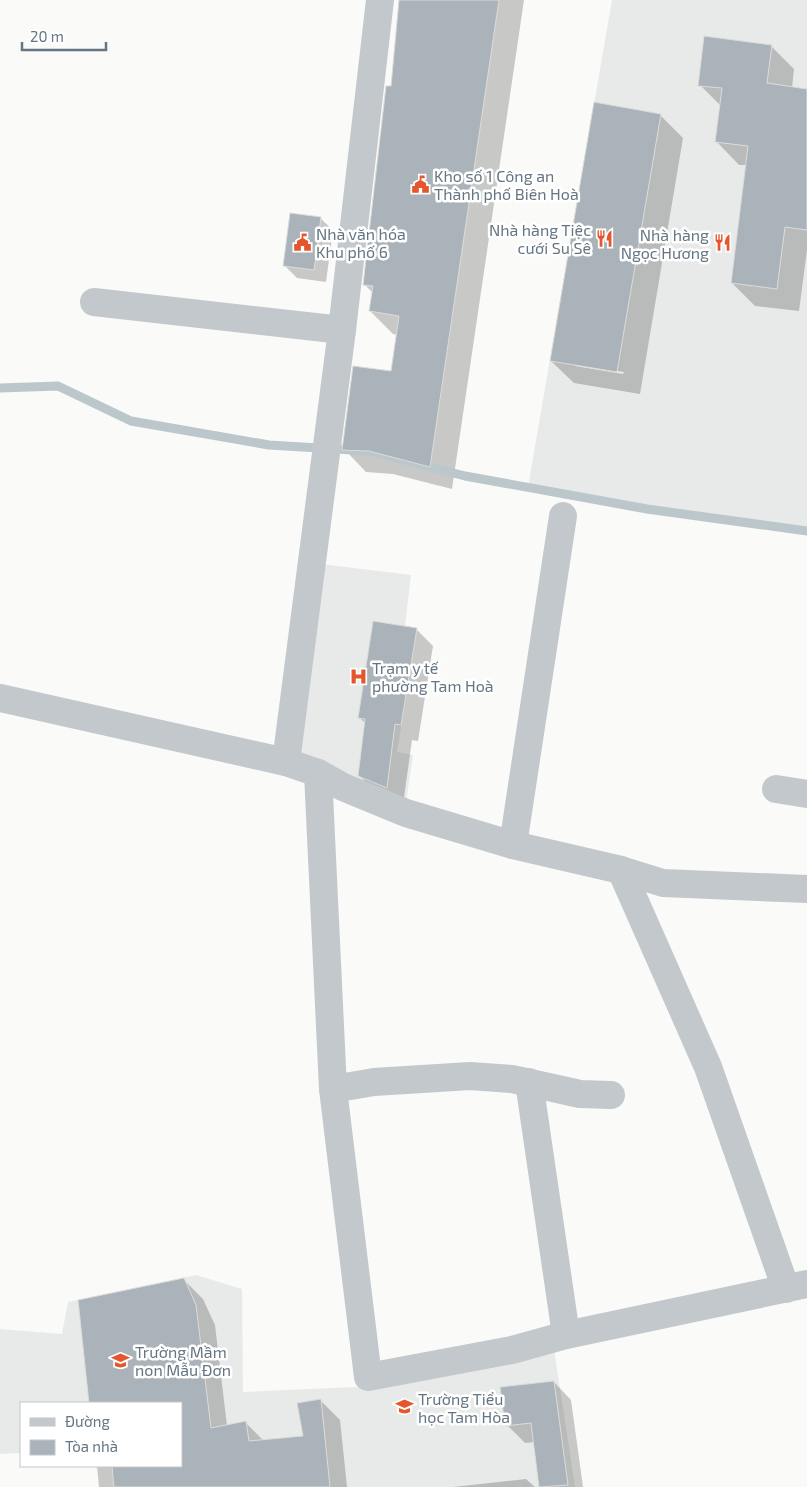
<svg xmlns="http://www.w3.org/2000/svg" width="807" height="1487" font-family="'Exo 2',sans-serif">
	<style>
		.built { fill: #e8e9e9 }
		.shadow { fill: #0003; fill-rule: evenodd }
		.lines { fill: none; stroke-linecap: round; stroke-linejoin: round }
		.stream { stroke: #bbc7cb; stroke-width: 9 }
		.building { fill: #aab3b9; stroke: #dcdcda }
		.street { stroke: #c3c8cc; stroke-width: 28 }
		.labels { text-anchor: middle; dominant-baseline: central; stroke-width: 5; stroke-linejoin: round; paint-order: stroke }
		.poi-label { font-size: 16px; fill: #657683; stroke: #fff; text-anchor: start }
	</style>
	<rect width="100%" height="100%" fill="#fafaf8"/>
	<!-- built -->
	<g class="built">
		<path d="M612 0H807V531L647 509 528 487Z"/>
		<path d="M321 564 411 575 405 626 417 628 397 752 413 755 406 802 297 755Z"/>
		<path d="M196 1275 242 1289 243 1392 377 1386 554 1349 575 1487H114L112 1466H181V1403H21V1453L0 1454V1329L62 1334 68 1302Z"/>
	</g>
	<!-- shadow -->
	<g class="shadow">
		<path d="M401 0H524L452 489 393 474 366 472 344 449 392 372 398 335 393 334 370 311 373 293 364 284 392 88Z"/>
		<path d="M771 46 794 69 792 88 807 90V250L799 311 755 306 732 283 747 165H739L717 142 721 106 700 85Z"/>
		<path d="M660 115 683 138 640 394 574 383 551 361ZM575 364 624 372 623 374 575 366Z"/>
		<path d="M320 218 333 230 326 282 297 278 285 266Z"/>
		<path d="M416 629 433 646 418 741 412 740 403 804 376 793 360 776 366 724 360 718Z"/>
		<path d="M183 1279 203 1299 215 1325 227 1426 246 1423 264 1441 305 1437 320 1400 340 1420 347 1487H99L97 1466H181V1403H91L80 1301Z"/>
		<path d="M554 1382 571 1400 583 1487H540L535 1442 525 1443 507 1425Z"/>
		<path d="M526 1479 535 1487H453Z"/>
	</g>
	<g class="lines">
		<!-- stream -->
		<path class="stream" d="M0 388 58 386 131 421 269 445 369 451 465 476 647 509 807 531"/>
	</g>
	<!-- building -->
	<g class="building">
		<path d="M399 0H499L430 467 369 451 342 450 353 366 391 371 399 316 369 311 373 286 363 285 386 86H391Z"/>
		<path d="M704 36 772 45 767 83 807 89V230L785 227 777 289 731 283 748 146 715 142 722 88 698 86Z"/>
		<path d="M594 102 661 114 617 372 550 361Z"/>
		<path d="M290 213 321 217 314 270 283 266Z"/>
		<path d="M373 621 417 628 401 725 395 724 387 788 358 776 365 719 358 718Z"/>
		<path d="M184 1278 196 1305 211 1428 246 1421 249 1441 303 1436 297 1403 321 1399 330 1487H114L112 1466H181V1403H89L78 1300Z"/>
		<path d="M554 1381 568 1485 539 1487 531 1423 505 1426 500 1387Z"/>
	</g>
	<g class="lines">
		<!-- street -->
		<g class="street">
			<path d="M94 302 342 330"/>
			<path d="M0 698 286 762 318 773 343 787 406 813 513 845 621 870 663 883 807 889"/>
			<path d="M286 762 342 330 380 0"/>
			<path d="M318 773 333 1089 368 1377 512 1350 566 1335 807 1284"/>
			<path d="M776 789 807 794"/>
			<path d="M513 845 563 516"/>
			<path d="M621 870 708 1067 786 1289"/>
			<path d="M529 1082 566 1335"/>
			<path d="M333 1089 374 1082 470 1076 512 1079 580 1094 611 1095"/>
		</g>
	</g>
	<!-- icons -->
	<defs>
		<symbol id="civic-bare" viewBox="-9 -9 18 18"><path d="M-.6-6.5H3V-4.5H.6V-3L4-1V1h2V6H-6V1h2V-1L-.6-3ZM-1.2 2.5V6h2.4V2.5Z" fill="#e4572e" stroke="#fff" stroke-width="2.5" paint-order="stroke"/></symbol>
		<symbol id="restaurant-bare" viewBox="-9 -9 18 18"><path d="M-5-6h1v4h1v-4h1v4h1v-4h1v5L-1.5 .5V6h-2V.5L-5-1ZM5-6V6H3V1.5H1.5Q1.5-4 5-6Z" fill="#e4572e" stroke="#fff" stroke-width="2.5" paint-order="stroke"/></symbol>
		<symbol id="hospital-bare" viewBox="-9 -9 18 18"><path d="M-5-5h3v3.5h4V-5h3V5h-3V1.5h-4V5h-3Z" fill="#e4572e" stroke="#fff" stroke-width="2.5" paint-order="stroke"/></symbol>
		<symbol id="school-bare" viewBox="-9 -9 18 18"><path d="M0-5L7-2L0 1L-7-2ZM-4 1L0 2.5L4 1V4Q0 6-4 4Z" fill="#e4572e" stroke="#fff" stroke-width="2.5" paint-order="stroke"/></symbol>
	</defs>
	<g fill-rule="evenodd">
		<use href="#civic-bare" x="408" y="172" width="25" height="25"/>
		<use href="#restaurant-bare" x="592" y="226" width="25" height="25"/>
		<use href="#civic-bare" x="290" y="230" width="25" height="25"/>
		<use href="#restaurant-bare" x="710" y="230" width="25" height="25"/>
		<use href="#hospital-bare" x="346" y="664" width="25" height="25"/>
		<use href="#school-bare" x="108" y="1348" width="25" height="25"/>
		<use href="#school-bare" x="392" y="1394" width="25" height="25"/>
	</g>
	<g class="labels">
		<!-- poi labels -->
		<g class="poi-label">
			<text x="434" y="175">Kho số 1 Công an<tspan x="434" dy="18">Thành phố Biên Hoà</tspan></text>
			<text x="591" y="229" text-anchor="end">Nhà hàng Tiệc<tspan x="591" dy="18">cưới Su Sê</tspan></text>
			<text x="316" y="233">Nhà văn hóa<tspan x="316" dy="18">Khu phố 6</tspan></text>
			<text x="709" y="234" text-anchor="end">Nhà hàng<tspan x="709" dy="18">Ngọc Hương</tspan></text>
			<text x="372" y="667">Trạm y tế<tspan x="372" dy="18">phường Tam Hoà</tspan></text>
			<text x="135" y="1351">Trường Mầm<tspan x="135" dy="18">non Mẫu Đơn</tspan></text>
			<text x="418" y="1398">Trường Tiểu<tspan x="418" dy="18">học Tam Hòa</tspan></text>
		</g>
	</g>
	<!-- legend -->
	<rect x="20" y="1402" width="162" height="65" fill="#ffffff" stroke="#c1c8cd"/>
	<rect x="30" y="1418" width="25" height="8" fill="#c3c8cc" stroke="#c1c8cd"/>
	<text x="65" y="1427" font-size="15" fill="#657683">Đường</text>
	<rect x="30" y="1440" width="25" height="15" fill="#aab3b9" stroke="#c1c8cd"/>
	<text x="65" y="1452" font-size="15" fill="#657683">Tòa nhà</text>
	<!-- scale -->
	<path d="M22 42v8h84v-8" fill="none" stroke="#657683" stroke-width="2.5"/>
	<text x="30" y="42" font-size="15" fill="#657683" stroke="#ffffff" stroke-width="4" paint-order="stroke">20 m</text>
</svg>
